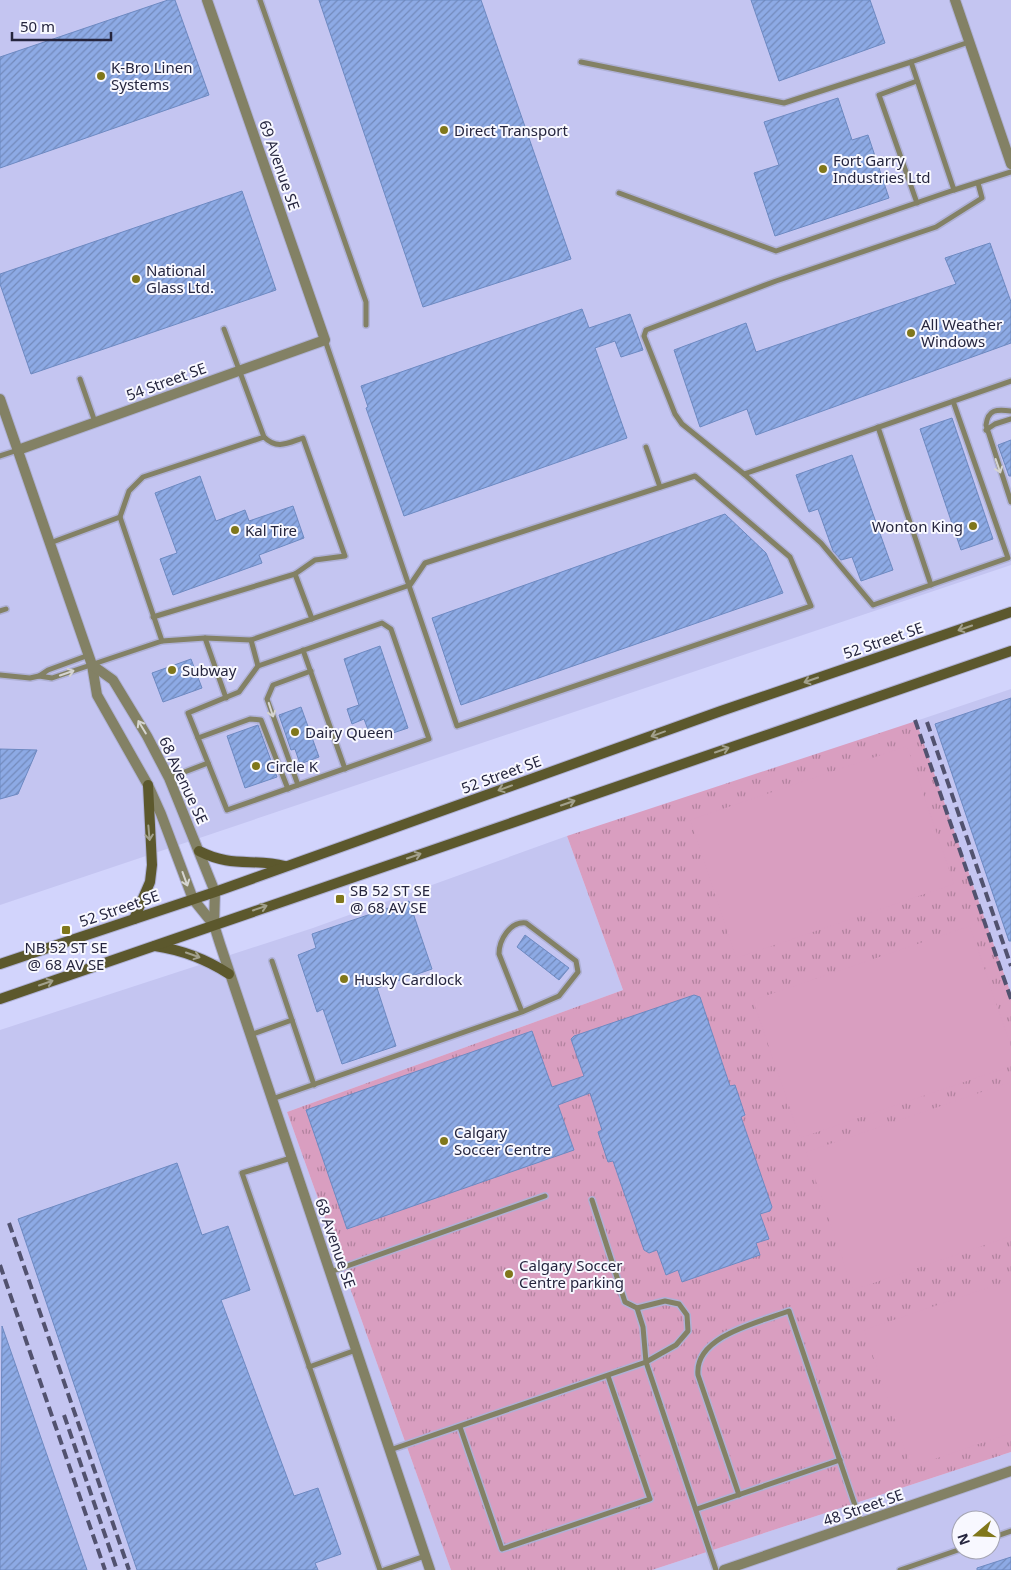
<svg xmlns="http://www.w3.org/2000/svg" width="1011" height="1570" font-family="'Noto Sans',sans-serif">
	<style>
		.built { fill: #c4c5f1; fill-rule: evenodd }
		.grass { fill: url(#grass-tufts) }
		.garden { fill: #d99ec0 }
		.building { fill: url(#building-hatch); stroke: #6d89c1 }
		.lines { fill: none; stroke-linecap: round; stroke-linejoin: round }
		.service-casing { stroke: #afb1d6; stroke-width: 8 }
		.minor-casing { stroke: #afb1d6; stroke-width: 12 }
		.tertiary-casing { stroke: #afb1d6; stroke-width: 12 }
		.secondary-casing { stroke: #afb1d6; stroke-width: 12 }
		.service { stroke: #838165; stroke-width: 5 }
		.minor { stroke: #838165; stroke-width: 10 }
		.tertiary { stroke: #838165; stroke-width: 10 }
		.secondary { stroke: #5c582d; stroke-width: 10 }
		.rail { stroke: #52526f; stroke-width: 4; stroke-dasharray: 10 5; stroke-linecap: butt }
		.oneway { stroke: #d5d4d1 }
		.oneway2 { stroke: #a2a08c }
		.poi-dot { fill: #80771b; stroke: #f8f8ff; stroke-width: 2 }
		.labels { text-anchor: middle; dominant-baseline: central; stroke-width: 4; stroke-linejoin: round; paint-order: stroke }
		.poi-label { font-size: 15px; fill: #25253e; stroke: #f8f8ff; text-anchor: start }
		.street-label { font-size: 15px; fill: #25253e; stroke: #f8f8ff }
	</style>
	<defs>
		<pattern id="grass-tufts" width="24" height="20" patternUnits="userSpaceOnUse" patternTransform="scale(1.25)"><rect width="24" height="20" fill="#d99ec0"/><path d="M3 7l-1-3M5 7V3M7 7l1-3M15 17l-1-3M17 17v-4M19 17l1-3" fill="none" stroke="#b0819d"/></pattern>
		<pattern id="building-hatch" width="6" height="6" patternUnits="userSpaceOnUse" patternTransform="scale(1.25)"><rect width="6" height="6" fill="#8daae5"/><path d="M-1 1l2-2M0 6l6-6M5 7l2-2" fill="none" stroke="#738abb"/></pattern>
	</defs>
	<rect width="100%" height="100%" fill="#d2d4fc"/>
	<!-- built -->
	<g class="built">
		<path d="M0 0H1011V565L0 905Z"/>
		<path d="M1011 689V994L916 721Z"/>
		<path d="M567 836 623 990 287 1112 451 1570H0V1030L313 928Z"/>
		<path d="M1011 1452V1570H652ZM961 1520H991V1550H961Z"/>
	</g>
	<!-- grass -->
	<path class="grass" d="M916 721 1011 994V1452L652 1570H451L287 1112 623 990 567 836Z"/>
	<!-- garden -->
	<g class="garden">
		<path d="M907 746 954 884 736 958 690 820Z"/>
		<path d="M970 926 1011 1047V1066L800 1138 753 1000Z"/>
		<path d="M1011 1082V1236L853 1290 806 1152Z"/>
		<path d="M1011 1280V1433L911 1467 864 1330Z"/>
	</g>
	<!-- building -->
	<g class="building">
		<path d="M168 0H175L209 95 0 168V57Z"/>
		<path d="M319 0H481L571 259 423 307Z"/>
		<path d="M751 0H870L885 43 779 81Z"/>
		<path d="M838 98 852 140 868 135 889 198 775 236 754 173 779 165 764 122Z"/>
		<path d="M242 191 276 290 31 374 0 284V274Z"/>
		<path d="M990 243 1011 302V343L756 435 747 409 700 427 674 350 746 323 756 352 956 284 945 258Z"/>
		<path d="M582 309 589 328 630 314 643 350 621 357 615 341 595 348 627 438 404 516 366 408 368 407 361 386Z"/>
		<path d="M952 418 993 539 961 550 920 429Z"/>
		<path d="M1011 440V476H1009L998 445Z"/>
		<path d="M852 455 893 570 861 581 852 557 841 560 833 551 818 509 809 512 796 475Z"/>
		<path d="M200 476 216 521 245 510 249 521 293 506 304 538 259 555 262 563 173 595 160 559 177 553 155 493Z"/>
		<path d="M725 514 766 553 783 593 461 705 432 618Z"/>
		<path d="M380 646 408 728 378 738 370 735 364 719 352 724 347 709 359 705 344 659Z"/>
		<path d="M191 659 202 688 163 702 152 673Z"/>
		<path d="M1011 698V941H1009L935 724Z"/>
		<path d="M301 707 319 757 300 764 295 749 291 750 279 715Z"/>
		<path d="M258 725 277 777 245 788 227 736Z"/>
		<path d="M0 749 37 750 18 794 0 799Z"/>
		<path d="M409 901 432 969 377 988 396 1046 342 1064 323 1009 317 1012 298 955 316 948 312 934Z"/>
		<path d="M525 935 569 968 559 980 517 947Z"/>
		<path d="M694 995 700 997 730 1086 735 1085 745 1115 741 1117 772 1207 770 1211 760 1214 769 1239 756 1243 760 1255 682 1282 678 1270 666 1275 657 1250 649 1253 644 1250 613 1161 608 1162 598 1132 602 1130 590 1093 558 1105 574 1150 347 1229 306 1110 532 1031 552 1087 584 1076 571 1039 574 1036Z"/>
		<path d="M177 1163 202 1235 228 1226 250 1290 221 1300 294 1496 318 1488 341 1554 315 1563 318 1570H137L18 1219Z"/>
		<path d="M2 1326 87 1570H0Z"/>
		<path d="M1011 1557V1570H977V1568Z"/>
	</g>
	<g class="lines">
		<defs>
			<g id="service">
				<path d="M260 0 366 302V325"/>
				<path d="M969 42 911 62 954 190 1011 172"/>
				<path d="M581 62 784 103 911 62"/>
				<path d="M619 193 776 251 954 190"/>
				<path d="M917 203 879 95 917 81"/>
				<path d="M80 379 95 422"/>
				<path d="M953 401 1008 558 873 605 821 543 744 474 1011 381"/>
				<path d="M1011 411C997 409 988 409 986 425L1011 502"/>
				<path d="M878 427 931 585"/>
				<path d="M986 430 995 424 1011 419"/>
				<path d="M264 437C277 450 288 443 303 438L345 556 315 560 295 574"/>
				<path d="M646 447 660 487"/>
				<path d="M0 456 18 450"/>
				<path d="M744 474 682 424 675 414 644 336 646 330 776 281 936 227 982 198 978 183"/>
				<path d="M120 517 129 491 143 477 264 437 224 329"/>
				<path d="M50 543 120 517 162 641"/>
				<path d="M0 611 6 609"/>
				<path d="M153 617 295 574 312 619"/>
				<path d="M382 623 391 629 429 739 227 810 188 713 239 692 258 666Z"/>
				<path d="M205 638 226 698"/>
				<path d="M251 640 258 666"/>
				<path d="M303 650 345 769"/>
				<path d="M89 655 48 670 39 676 52 678 162 641 205 638 251 640 410 585 425 563 695 476 790 557 811 606 457 726 325 340"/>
				<path d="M0 675 30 678 39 676"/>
				<path d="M198 738 250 719 261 720 288 789"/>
				<path d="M169 778 208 763"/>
				<path d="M298 785 267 699 273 685 311 671"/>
				<path d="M272 961 314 1085"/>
				<path d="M250 1035 292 1020"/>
				<path d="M272 1099 522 1012 559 996 578 972 576 961 526 923C510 921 499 940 499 954L522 1012"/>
				<path d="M291 1158 242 1173 380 1570"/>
				<path d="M592 1200 625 1302 637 1308 643 1327 646 1362 716 1570"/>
				<path d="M330 1272 545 1196"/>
				<path d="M309 1367 356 1350"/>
				<path d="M460 1427 502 1549 650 1499 608 1376"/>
				<path d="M390 1450 646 1362 676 1345 688 1331 687 1315 679 1304 665 1301 637 1308"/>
				<path d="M739 1495 698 1375C694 1336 760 1322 789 1311L861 1523"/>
				<path d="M697 1509 840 1460"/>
				<path d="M991 1538 1011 1531"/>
				<path d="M384 1570 425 1556"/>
				<path d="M900 1570 961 1549"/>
			</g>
			<g id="minor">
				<path d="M0 399 92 665 97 695 148 785 161 814 193 899 214 925"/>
				<path d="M18 450 325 340 207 0"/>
				<path d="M92 665 113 680 147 736 169 778 215 892 214 925 220 944 430 1570"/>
				<path d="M724 1570 1011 1471"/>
			</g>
			<path id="tertiary" d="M955 0 1011 164"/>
			<g id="secondary">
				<path d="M199 851C232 868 252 858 285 866"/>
				<path d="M134 919 150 882 152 865 148 785"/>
				<path d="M155 946C182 950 206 959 229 974"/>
				<path d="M0 964 215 892 721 711 1011 612"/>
				<path d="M0 999 1011 651"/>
			</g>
		</defs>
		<!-- service casing -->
		<use href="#service" class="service-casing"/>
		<!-- minor casing -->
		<use href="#minor" class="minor-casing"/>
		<!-- tertiary casing -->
		<use href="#tertiary" class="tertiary-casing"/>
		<!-- secondary casing -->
		<use href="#secondary" class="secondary-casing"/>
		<!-- service -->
		<use href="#service" class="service"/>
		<!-- minor -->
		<use href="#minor" class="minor"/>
		<!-- tertiary -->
		<use href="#tertiary" class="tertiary"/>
		<!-- secondary -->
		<use href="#secondary" class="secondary"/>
		<!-- rail -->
		<g class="rail">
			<path d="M915 720 1011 999"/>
			<path d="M927 722 1011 966"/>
			<path d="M9 1223 129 1570"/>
			<path d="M0 1265 105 1570"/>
			<path d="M64 1415 117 1570"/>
		</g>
	</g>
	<!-- one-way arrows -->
	<defs><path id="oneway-shaft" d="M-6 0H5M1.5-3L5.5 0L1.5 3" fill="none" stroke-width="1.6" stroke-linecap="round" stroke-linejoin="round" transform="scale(1.25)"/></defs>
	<g class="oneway">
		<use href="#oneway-shaft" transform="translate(998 466) rotate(71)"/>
		<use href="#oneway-shaft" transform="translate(67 673) rotate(-19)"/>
		<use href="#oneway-shaft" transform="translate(271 710) rotate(72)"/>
		<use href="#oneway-shaft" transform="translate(142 727) rotate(-121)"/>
		<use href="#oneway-shaft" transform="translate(185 879) rotate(70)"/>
	</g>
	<g class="oneway2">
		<use href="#oneway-shaft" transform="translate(965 628) rotate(161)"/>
		<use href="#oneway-shaft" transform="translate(811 680) rotate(161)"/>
		<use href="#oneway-shaft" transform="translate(658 734) rotate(160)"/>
		<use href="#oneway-shaft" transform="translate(722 750) rotate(-19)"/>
		<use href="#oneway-shaft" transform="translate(505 788) rotate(160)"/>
		<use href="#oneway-shaft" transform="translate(568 803) rotate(-19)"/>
		<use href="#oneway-shaft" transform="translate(149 833) rotate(85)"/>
		<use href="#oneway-shaft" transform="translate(414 856) rotate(-19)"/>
		<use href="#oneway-shaft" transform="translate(260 908) rotate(-19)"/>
		<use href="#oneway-shaft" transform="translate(193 955) rotate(19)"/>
		<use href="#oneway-shaft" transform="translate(46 983) rotate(-19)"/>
	</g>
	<!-- markers -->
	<g class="poi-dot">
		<circle cx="101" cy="76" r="5"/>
		<circle cx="444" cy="130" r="5"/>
		<circle cx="823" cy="169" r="5"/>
		<circle cx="136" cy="279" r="5"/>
		<circle cx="911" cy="333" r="5"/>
		<circle cx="973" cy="526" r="5"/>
		<circle cx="235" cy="530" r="5"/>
		<circle cx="172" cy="670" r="5"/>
		<circle cx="295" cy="732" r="5"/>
		<circle cx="256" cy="766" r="5"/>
		<rect x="335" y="894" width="10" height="10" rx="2.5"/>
		<rect x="61" y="925" width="10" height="10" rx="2.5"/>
		<circle cx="344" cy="979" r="5"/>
		<circle cx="444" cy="1141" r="5"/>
		<circle cx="509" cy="1274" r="5"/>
	</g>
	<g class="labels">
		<!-- poi labels -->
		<g class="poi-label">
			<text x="111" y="67">K-Bro Linen<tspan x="111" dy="17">Systems</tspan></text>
			<text x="454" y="130">Direct Transport</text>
			<text x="833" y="160">Fort Garry<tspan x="833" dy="17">Industries Ltd</tspan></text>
			<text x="146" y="270">National<tspan x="146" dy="17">Glass Ltd.</tspan></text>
			<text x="921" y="324">All Weather<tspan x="921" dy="17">Windows</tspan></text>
			<text x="963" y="526" text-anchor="end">Wonton King</text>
			<text x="245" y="530">Kal Tire</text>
			<text x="182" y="670">Subway</text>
			<text x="305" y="732">Dairy Queen</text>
			<text x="266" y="766">Circle K</text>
			<text x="350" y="890">SB 52 ST SE<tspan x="350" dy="17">@ 68 AV SE</tspan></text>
			<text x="66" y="947" text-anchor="middle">NB 52 ST SE<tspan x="66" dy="17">@ 68 AV SE</tspan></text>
			<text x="354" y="979">Husky Cardlock</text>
			<text x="454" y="1132">Calgary<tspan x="454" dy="17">Soccer Centre</tspan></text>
			<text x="519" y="1265">Calgary Soccer<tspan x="519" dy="17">Centre parking</tspan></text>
		</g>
		<!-- street labels -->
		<g class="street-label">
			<text transform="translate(280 165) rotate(71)">69 Avenue SE</text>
			<text transform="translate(166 381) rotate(-20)">54 Street SE</text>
			<text transform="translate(883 640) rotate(-19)">52 Street SE</text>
			<text transform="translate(501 774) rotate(-20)">52 Street SE</text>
			<text transform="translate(184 780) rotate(65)">68 Avenue SE</text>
			<text transform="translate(119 908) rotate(-19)">52 Street SE</text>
			<text transform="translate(336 1243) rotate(71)">68 Avenue SE</text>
			<text transform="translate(863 1507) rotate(-19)">48 Street SE</text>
		</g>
	</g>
	<!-- north arrow -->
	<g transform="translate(976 1535) rotate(251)"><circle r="24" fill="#f8f8ff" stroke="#a4a4b2"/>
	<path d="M0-4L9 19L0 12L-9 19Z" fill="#80771b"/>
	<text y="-8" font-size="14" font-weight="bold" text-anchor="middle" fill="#25253e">N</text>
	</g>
	<!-- scale -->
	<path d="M12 32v8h99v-8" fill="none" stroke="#25253e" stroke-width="2.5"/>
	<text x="20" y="32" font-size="15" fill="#25253e" stroke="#f8f8ff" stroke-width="4" paint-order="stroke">50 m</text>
</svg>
